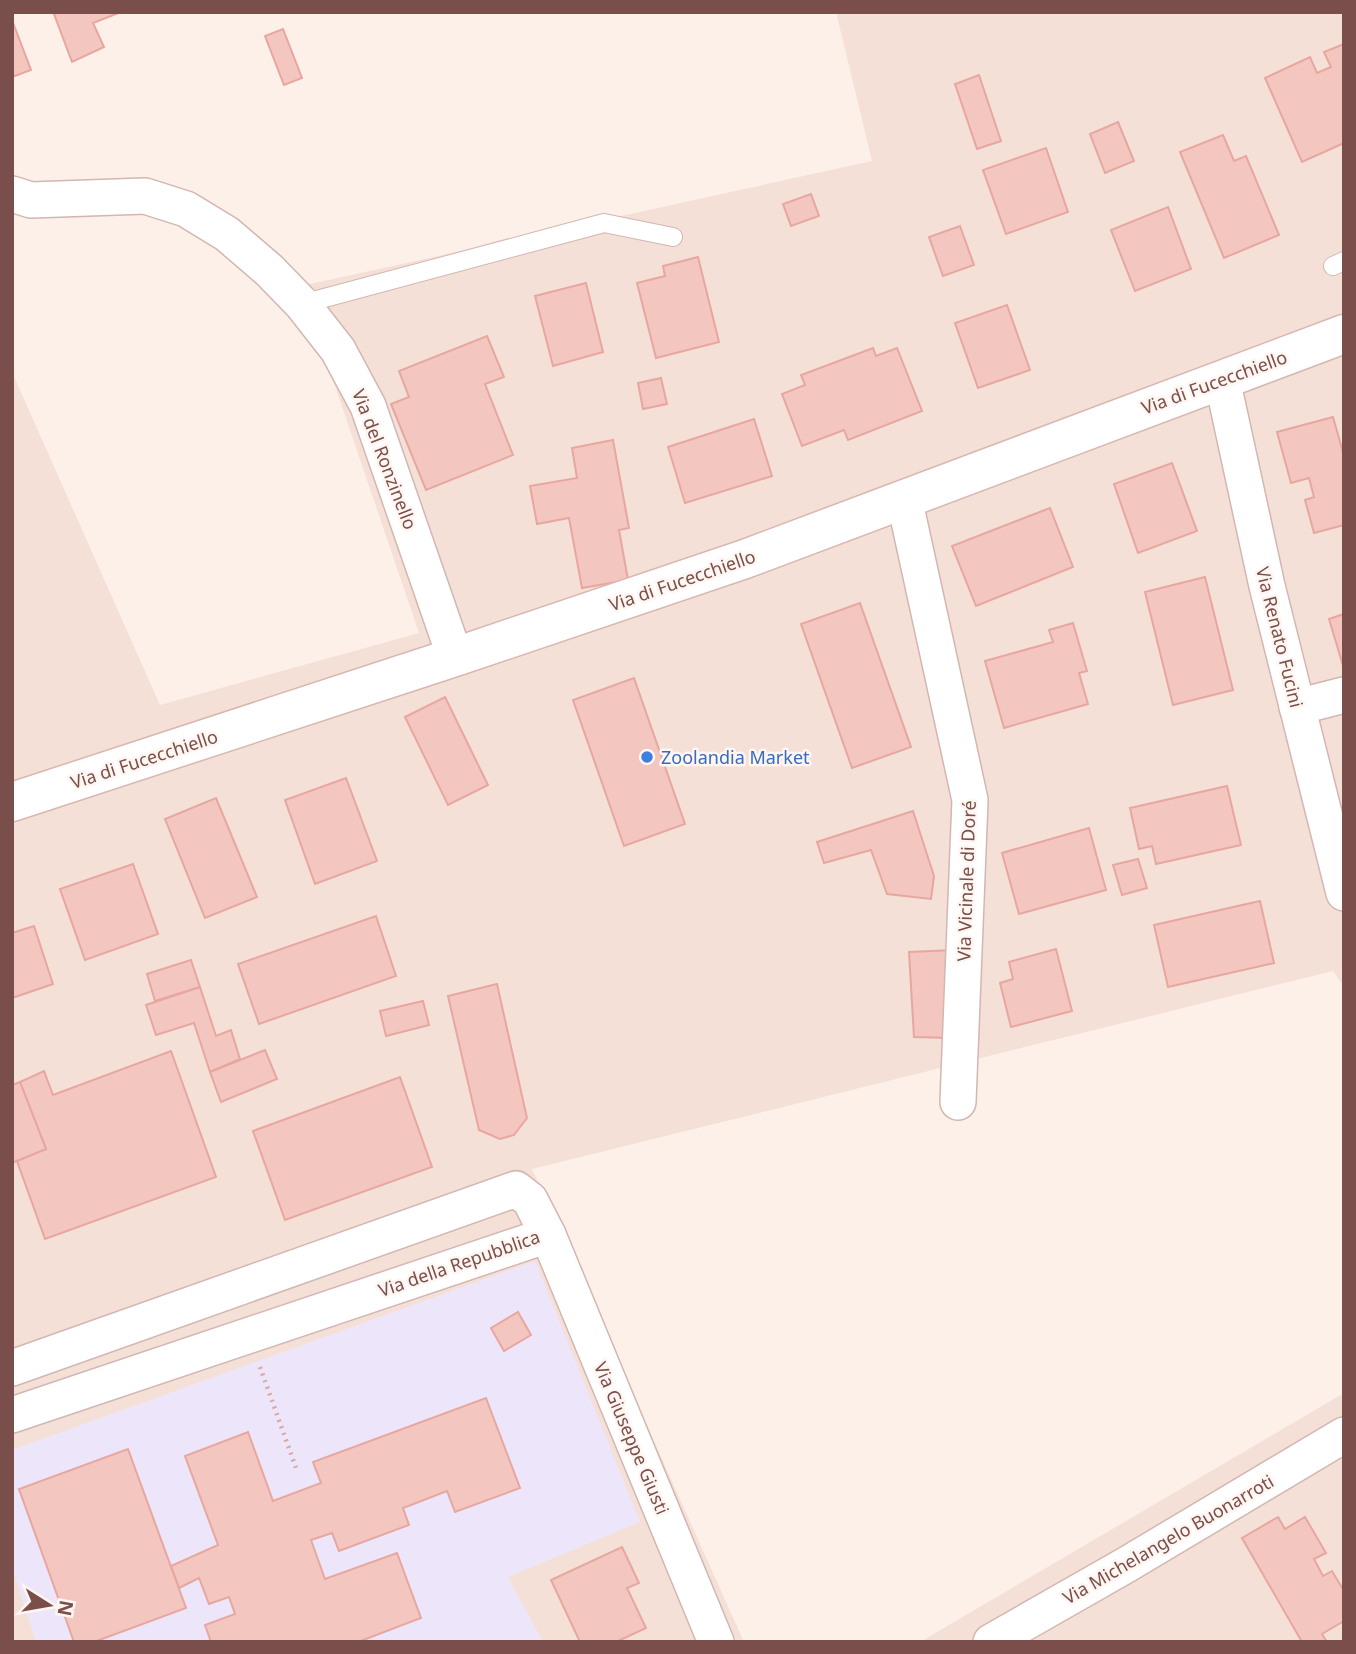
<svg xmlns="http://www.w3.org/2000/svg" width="1356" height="1654" font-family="'Noto Sans',sans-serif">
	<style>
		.residential { fill: #f5e0d7 }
		.education { fill: #ede6fa }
		.building { fill: #f4c6c0; stroke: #e7a79f; stroke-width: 2 }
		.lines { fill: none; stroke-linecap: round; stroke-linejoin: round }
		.service-casing { stroke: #d3b6b1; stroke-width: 20 }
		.minor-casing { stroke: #d3b6b1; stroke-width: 38 }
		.secondary-casing { stroke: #d8b7b0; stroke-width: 41 }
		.path { stroke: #daa8a2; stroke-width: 4.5; stroke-dasharray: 2 5; stroke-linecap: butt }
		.service { stroke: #fff; stroke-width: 18 }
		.minor { stroke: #fff; stroke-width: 35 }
		.secondary { stroke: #fff; stroke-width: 38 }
		.shop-dot { fill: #3f7fe0; stroke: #fff5f1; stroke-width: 2.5 }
		.labels { text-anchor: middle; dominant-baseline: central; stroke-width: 5; stroke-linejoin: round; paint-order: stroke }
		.street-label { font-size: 18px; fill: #7a4f4b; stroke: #fff5f1 }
		.shop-label { font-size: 18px; fill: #366cbe; stroke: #fff5f1; text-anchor: start }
	</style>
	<rect width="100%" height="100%" fill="#fdf0e9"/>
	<!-- residential -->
	<g class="residential">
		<path d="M836 12H1344V987L1333 971 532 1169 744 1642H12V372L160 705 419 633 301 286 872 161Z"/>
		<path d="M1344 1393V1642H920Z"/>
	</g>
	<!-- education -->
	<path class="education" d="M535 1261 640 1522 508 1577 543 1642H36L12 1567V1450Z"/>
	<!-- building -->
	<g class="building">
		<path d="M58 12H121L93 23 104 47 72 62 54 14Z"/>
		<path d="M12 20 31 70 12 77Z"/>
		<path d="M283 29 302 78 284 85 265 36Z"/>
		<path d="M1344 44V143L1302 162 1265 78 1310 57 1317 73 1331 67 1324 52Z"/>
		<path d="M979 75 1001 141 977 149 955 84Z"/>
		<path d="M1118 122 1134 161 1105 173 1090 134Z"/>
		<path d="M1223 135 1234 161 1246 156 1279 235 1224 258 1180 152Z"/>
		<path d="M1046 148 1068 212 1006 234 983 170Z"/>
		<path d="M811 194 819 216 791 226 783 204Z"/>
		<path d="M1168 207 1191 269 1135 291 1111 230Z"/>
		<path d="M960 226 974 265 943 276 929 237Z"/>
		<path d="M698 257 719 342 656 358 637 283 665 276 663 266Z"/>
		<path d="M586 283 603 352 553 366 535 296Z"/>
		<path d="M1007 305 1030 370 978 388 955 323Z"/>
		<path d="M487 336 504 377 485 384 513 455 426 490 391 404 409 397 399 371Z"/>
		<path d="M873 348 876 356 897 348 922 411 848 440 844 430 802 446 782 394 805 385 801 375Z"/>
		<path d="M661 378 667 404 643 409 638 383Z"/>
		<path d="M1333 417 1344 456V525L1314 533 1305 500 1314 497 1309 478 1291 483 1277 432Z"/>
		<path d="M754 419 772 476 685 503 668 447Z"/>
		<path d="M613 440 629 528 619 530 628 580 582 588 569 518 537 524 530 486 577 478 572 448Z"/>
		<path d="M1172 463 1197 531 1138 553 1114 484Z"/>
		<path d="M1050 508 1073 567 976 606 952 546Z"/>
		<path d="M1205 577 1233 690 1173 705 1145 592Z"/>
		<path d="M860 603 911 747 852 768 801 624Z"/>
		<path d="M1344 614V669L1329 619Z"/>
		<path d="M1073 623 1087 671 1079 673 1088 704 1004 728 985 661 1053 642 1049 630Z"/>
		<path d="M634 678 685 824 624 846 573 700Z"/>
		<path d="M445 697 488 785 448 805 405 717Z"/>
		<path d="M346 778 377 861 315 884 285 800Z"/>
		<path d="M1227 786 1241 845 1156 864 1152 846 1139 849 1130 808Z"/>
		<path d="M216 798 257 897 205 918 165 819Z"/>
		<path d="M913 811 934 876 931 899 887 894 871 850 824 863 817 842Z"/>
		<path d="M1089 828 1106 890 1019 914 1002 853Z"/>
		<path d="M1138 859 1147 888 1122 895 1113 865Z"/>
		<path d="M133 864 158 934 85 960 60 889Z"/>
		<path d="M1260 901 1274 963 1168 987 1154 925Z"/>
		<path d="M376 916 396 976 259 1024 238 964Z"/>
		<path d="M34 926 53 984 12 998V933Z"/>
		<path d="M1056 949 1072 1011 1011 1027 1000 983 1013 979 1009 962Z"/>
		<path d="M954 950 951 1038 914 1037 909 952Z"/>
		<path d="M191 960 200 987 155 1001 147 974Z"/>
		<path d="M497 984 527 1118 514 1135 500 1139 479 1130 448 996Z"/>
		<path d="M200 987 216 1036 231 1030 240 1059 210 1072 194 1023 156 1035 146 1005Z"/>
		<path d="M423 1001 429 1025 386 1036 380 1011Z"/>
		<path d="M265 1050 277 1079 221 1102 210 1072Z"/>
		<path d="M171 1051 216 1177 45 1239 17 1161 46 1149 20 1082 44 1071 53 1095Z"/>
		<path d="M400 1077 432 1167 285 1220 253 1131Z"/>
		<path d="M20 1082 46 1149 12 1163V1085Z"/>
		<path d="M518 1312 531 1335 504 1351 491 1328Z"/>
		<path d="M486 1398 520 1488 455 1512 447 1491 403 1508 409 1525 339 1551 332 1533 311 1540 325 1579 397 1553 421 1618 358 1642H211L205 1625 235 1614 229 1597 209 1604 199 1578 179 1588 171 1566 218 1545 185 1456 248 1432 273 1501 321 1483 313 1462Z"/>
		<path d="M128 1449 186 1608 94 1642H74L19 1489Z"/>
		<path d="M1278 1517 1285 1529 1305 1517 1326 1553 1314 1559 1323 1576 1332 1571 1344 1591V1621L1322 1634 1327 1642H1302L1242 1538Z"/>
		<path d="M622 1547 639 1583 627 1588 646 1628 616 1642H580L551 1580Z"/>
	</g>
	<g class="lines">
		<defs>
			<g id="service">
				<path d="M1333 266 1344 261"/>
				<path d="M302 304 604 223 673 237"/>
			</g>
			<g id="minor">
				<path d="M12 194 31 200 145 196 186 209 227 234 269 270 302 304 338 350 368 406 455 657"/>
				<path d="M1222 379 1267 586 1344 893"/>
				<path d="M904 498 970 800 958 1102"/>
				<path d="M1297 707 1344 695"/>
				<path d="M12 1368 516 1189 530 1200 548 1235 716 1642"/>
				<path d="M12 1415 548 1235"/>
				<path d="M991 1642 1126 1565 1344 1435"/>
			</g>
			<path id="secondary" d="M12 802 455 657 745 559 1344 334"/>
		</defs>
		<!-- service casing -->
		<use href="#service" class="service-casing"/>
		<!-- minor casing -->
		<use href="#minor" class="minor-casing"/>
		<!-- secondary casing -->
		<use href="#secondary" class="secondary-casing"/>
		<!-- path -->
		<path class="path" d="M260 1367 296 1468"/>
		<!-- service -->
		<use href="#service" class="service"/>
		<!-- minor -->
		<use href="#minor" class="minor"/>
		<!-- secondary -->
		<use href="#secondary" class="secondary"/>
	</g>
	<!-- markers -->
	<circle class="shop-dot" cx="647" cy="757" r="7"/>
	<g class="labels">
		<!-- street labels -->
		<g class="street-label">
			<text transform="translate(1214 382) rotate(-20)">Via di Fucecchiello</text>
			<text transform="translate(385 459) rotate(69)">Via del Ronzinello</text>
			<text transform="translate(682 580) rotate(-19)">Via di Fucecchiello</text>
			<text transform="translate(1280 637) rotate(76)">Via Renato Fucini</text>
			<text transform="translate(144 759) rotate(-18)">Via di Fucecchiello</text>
			<text transform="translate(966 881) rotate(-88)">Via Vicinale di Doré</text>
			<text transform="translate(459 1263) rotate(-19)">Via della Repubblica</text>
			<text transform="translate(632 1438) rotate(67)">Via Giuseppe Giusti</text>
			<text transform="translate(1168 1539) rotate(-30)">Via Michelangelo Buonarroti</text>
		</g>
		<!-- shop labels -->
		<g class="shop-label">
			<text x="661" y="757">Zoolandia Market</text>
		</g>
	</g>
	<!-- border -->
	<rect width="1356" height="1654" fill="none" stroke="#7a4f4b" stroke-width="28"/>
	<!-- north arrow -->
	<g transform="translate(49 1605) rotate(101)" stroke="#fff5f1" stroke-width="5" paint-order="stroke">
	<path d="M0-5L12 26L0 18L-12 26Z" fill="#7a4f4b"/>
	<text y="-10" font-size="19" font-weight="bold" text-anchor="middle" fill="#7a4f4b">N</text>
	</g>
</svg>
